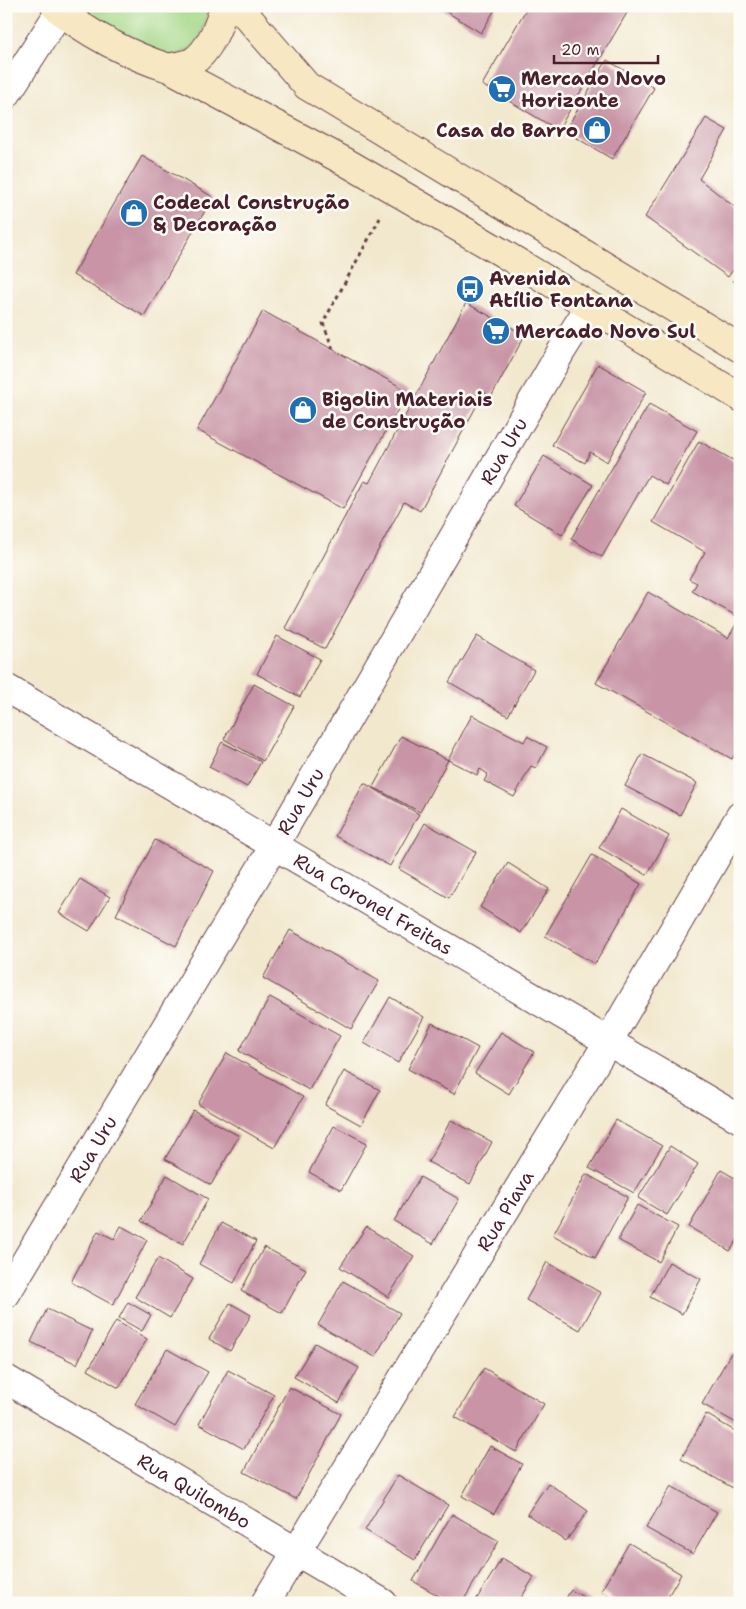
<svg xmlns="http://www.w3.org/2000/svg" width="746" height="1609" font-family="'Shantell Sans',sans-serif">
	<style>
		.green { fill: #a4d786; stroke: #777b58 }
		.building { fill: #c894a6 }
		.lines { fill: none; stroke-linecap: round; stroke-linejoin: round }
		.street-casing { stroke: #633d43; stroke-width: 30 }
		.secondary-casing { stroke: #633d43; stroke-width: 30 }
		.path { stroke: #633d43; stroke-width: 3; stroke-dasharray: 4 4; stroke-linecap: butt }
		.street { stroke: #fff; stroke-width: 28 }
		.secondary { stroke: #f7e8c3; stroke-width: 28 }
		.labels { text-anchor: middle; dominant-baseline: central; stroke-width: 5; stroke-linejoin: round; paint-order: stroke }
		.poi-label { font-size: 19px; font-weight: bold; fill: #4a1f2b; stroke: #fdfcf7; text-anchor: start }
		.street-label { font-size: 19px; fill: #4a1f2b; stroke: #fdfcf7 }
	</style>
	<rect width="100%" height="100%" fill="#fdfcf7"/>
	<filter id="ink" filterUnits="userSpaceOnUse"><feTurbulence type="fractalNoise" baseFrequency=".02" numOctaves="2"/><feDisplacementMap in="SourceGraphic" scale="10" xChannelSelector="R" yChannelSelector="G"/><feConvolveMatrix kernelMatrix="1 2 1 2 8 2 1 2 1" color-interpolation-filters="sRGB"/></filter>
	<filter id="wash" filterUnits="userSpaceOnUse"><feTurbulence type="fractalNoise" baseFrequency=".0096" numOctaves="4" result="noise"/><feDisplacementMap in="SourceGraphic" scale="20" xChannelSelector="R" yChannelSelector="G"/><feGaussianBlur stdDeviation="1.12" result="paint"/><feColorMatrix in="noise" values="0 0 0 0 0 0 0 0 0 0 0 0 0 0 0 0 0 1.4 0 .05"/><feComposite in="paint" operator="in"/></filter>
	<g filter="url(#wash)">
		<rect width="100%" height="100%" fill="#f2e8ce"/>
		<!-- green -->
		<path class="green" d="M79 6H206C207 18 204 29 198 39 192 49 181 55 169 56 149 57 94 21 79 6Z"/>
		<g id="blocks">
			<!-- building -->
			<g class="building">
				<path d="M437 6H497L481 33Z"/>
				<path d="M528 6H631L558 130 482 85Z"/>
				<path d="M607 60 654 88 612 159 565 131Z"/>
				<path d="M706 118 727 130 699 179 740 211V260L728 277 645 217Z"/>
				<path d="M142 156 213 197 144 316 73 275Z"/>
				<path d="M740 272V286L733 281Z"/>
				<path d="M466 303 525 335 491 397 484 392 420 511 404 502 325 649 285 628 364 481 369 483Z"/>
				<path d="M263 311 408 391 343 509 197 430Z"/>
				<path d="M598 364 646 392 607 462 590 452 585 463 552 445Z"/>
				<path d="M649 404 697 431 666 485 649 475 602 557 571 539Z"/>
				<path d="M699 441 740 464V745L732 759 596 683 648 592 728 638 740 618 692 591 697 583 689 579 705 552 653 522Z"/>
				<path d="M544 456 593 485 562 535 514 506Z"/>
				<path d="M277 636 320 659 300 697 257 674Z"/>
				<path d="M477 636 534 670 508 716 449 682Z"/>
				<path d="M254 684 294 706 263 761 224 739Z"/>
				<path d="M472 715 524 742 527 736 547 747 536 768 531 766 514 797 484 781 488 774 480 769 477 775 448 760 420 812 373 787 401 736 448 760Z"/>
				<path d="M222 742 261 762 247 787 209 767Z"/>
				<path d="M642 754 697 783 680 815 625 786Z"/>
				<path d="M364 783 419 814 390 866 335 836Z"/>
				<path d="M621 809 669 836 647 875 599 848Z"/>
				<path d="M425 823 476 852 449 898 399 869Z"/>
				<path d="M155 840 214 871 176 946 116 915Z"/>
				<path d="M592 855 641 884 595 964 545 936Z"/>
				<path d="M508 863 549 889 521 933 480 907Z"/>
				<path d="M80 879 110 897 89 931 59 913Z"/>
				<path d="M290 930 379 981 351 1029 263 978Z"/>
				<path d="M270 997 340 1036 309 1090 239 1051Z"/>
				<path d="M390 997 424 1017 398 1063 364 1043Z"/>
				<path d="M432 1023 478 1048 454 1094 408 1069Z"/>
				<path d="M501 1032 534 1052 509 1094 475 1073Z"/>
				<path d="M227 1053 303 1097 274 1148 198 1104Z"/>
				<path d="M344 1071 380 1090 361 1125 325 1105Z"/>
				<path d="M193 1110 239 1136 211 1185 165 1159Z"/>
				<path d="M451 1120 492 1142 470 1184 428 1162Z"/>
				<path d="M616 1120 662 1146 634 1193 589 1168Z"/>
				<path d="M334 1126 367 1143 341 1190 309 1172Z"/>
				<path d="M670 1146 698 1164 667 1215 638 1198Z"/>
				<path d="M721 1170 740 1181V1236L730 1251 689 1227Z"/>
				<path d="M586 1174 628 1197 595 1258 553 1235Z"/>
				<path d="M167 1175 208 1199 183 1244 141 1221Z"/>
				<path d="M420 1177 459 1199 433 1244 394 1221Z"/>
				<path d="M637 1205 678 1227 659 1262 618 1240Z"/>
				<path d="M221 1223 256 1241 234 1283 199 1264Z"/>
				<path d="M121 1226 147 1240 113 1305 71 1282 98 1231 114 1239Z"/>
				<path d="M366 1227 414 1256 388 1297 340 1267Z"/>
				<path d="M264 1247 306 1269 282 1313 241 1291Z"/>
				<path d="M158 1258 193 1279 170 1318 135 1297Z"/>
				<path d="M547 1262 601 1293 580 1330 526 1300Z"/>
				<path d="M669 1262 701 1279 682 1314 650 1297Z"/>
				<path d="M343 1281 400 1313 375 1357 318 1325Z"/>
				<path d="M128 1302 151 1315 142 1331 119 1318Z"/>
				<path d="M230 1303 251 1315 230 1351 209 1339Z"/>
				<path d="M47 1309 92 1331 77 1364 31 1342Z"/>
				<path d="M116 1321 147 1339 119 1388 88 1370Z"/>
				<path d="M315 1343 359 1368 339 1403 294 1377Z"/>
				<path d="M167 1349 208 1372 175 1427 135 1404Z"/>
				<path d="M731 1353 740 1358V1425L702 1404Z"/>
				<path d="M484 1368 544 1404 516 1452 455 1417Z"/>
				<path d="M228 1370 274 1395 244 1449 199 1424Z"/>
				<path d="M289 1387 341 1414 296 1499 244 1472Z"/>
				<path d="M706 1414 740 1434V1476L733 1488 681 1459Z"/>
				<path d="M490 1446 522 1464 494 1514 462 1496Z"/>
				<path d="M398 1475 448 1505 415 1560 365 1530Z"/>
				<path d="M548 1483 588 1511 566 1541 527 1514Z"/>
				<path d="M671 1486 717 1512 693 1554 646 1528Z"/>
				<path d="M452 1514 499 1541 462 1603H451L413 1581Z"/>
				<path d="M629 1543 681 1574 664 1603H620L601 1591Z"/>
				<path d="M502 1558 534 1577 518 1603H480L476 1600Z"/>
				<path d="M571 1590 594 1603H563Z"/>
			</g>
		</g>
	</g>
	<g filter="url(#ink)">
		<use href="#blocks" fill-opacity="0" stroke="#633d43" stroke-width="1"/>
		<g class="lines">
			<defs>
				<g id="street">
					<path d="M6 95 60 11"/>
					<path id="s1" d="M6 688 740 1119"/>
					<path id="s2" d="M6 1294 274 846 562 350 589 307"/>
					<path id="s3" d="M6 1379 383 1603"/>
					<path id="s4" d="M265 1603 608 1042 740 816"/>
				</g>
				<g id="secondary">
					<path d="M55 6C83 32 133 57 169 68L344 161 499 251 740 397"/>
					<path d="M238 6 307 86 740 348"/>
					<path d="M169 68C176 66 186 65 192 62 209 52 220 24 224 6"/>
				</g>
			</defs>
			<!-- street casing -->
			<use href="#street" class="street-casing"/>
			<!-- secondary casing -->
			<use href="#secondary" class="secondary-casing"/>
			<!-- path -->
			<path class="path" d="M333 349 323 323 380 218"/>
			<!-- street -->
			<use href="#street" class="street"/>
			<!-- secondary -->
			<use href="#secondary" class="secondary"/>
		</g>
	</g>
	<!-- icons -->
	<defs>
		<symbol id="supermarket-disc" viewBox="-11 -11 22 22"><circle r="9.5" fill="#1f6fb2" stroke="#fdfcf7"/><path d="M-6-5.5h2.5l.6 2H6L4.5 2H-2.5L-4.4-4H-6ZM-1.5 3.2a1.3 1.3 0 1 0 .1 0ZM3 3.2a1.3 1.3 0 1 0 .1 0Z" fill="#fff"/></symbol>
		<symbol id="shop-disc" viewBox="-11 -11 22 22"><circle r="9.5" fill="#1f6fb2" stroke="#fdfcf7"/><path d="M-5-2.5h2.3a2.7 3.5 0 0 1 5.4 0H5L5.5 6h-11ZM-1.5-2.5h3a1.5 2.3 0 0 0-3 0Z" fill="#fff"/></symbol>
		<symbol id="bus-disc" viewBox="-11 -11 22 22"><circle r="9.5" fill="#1f6fb2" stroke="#fdfcf7"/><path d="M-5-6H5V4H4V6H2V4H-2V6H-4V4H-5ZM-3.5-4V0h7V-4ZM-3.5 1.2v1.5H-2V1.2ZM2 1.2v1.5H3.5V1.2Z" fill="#fff"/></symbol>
	</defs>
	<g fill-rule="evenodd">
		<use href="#supermarket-disc" x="486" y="73" width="32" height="32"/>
		<use href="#shop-disc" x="581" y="114" width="32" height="32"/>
		<use href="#shop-disc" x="118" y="197" width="32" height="32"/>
		<use href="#bus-disc" x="454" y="273" width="32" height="32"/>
		<use href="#supermarket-disc" x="480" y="315" width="32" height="32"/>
		<use href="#shop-disc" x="287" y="394" width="32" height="32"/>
	</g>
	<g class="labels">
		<!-- poi labels -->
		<g class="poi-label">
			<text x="521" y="78">Mercado Novo<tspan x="521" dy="22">Horizonte</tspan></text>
			<text x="578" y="130" text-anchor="end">Casa do Barro</text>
			<text x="153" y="202">Codecal Construção<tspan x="153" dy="22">&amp; Decoração</tspan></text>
			<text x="489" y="278">Avenida<tspan x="489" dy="22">Atílio Fontana</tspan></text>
			<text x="515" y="331">Mercado Novo Sul</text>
			<text x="322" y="399">Bigolin Materiais<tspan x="322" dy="22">de Construção</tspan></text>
		</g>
		<!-- street labels -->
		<g class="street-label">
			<text stroke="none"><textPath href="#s2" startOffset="979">Rua Uru</textPath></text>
			<text stroke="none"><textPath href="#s2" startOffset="574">Rua Uru</textPath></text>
			<text stroke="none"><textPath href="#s1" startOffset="426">Rua Coronel Freitas</textPath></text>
			<text stroke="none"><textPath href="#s2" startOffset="169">Rua Uru</textPath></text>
			<text stroke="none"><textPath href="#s4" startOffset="460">Rua Piava</textPath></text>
			<text stroke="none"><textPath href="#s3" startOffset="219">Rua Quilombo</textPath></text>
		</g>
	</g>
	<!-- margin -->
	<rect width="746" height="1609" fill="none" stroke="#fdfcf7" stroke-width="25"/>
	<!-- scale -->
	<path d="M554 55v8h104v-8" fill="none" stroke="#4a1f2b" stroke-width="2.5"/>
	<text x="561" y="55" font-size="15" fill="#4a1f2b" stroke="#fdfcf7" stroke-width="4" paint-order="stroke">20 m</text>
</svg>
